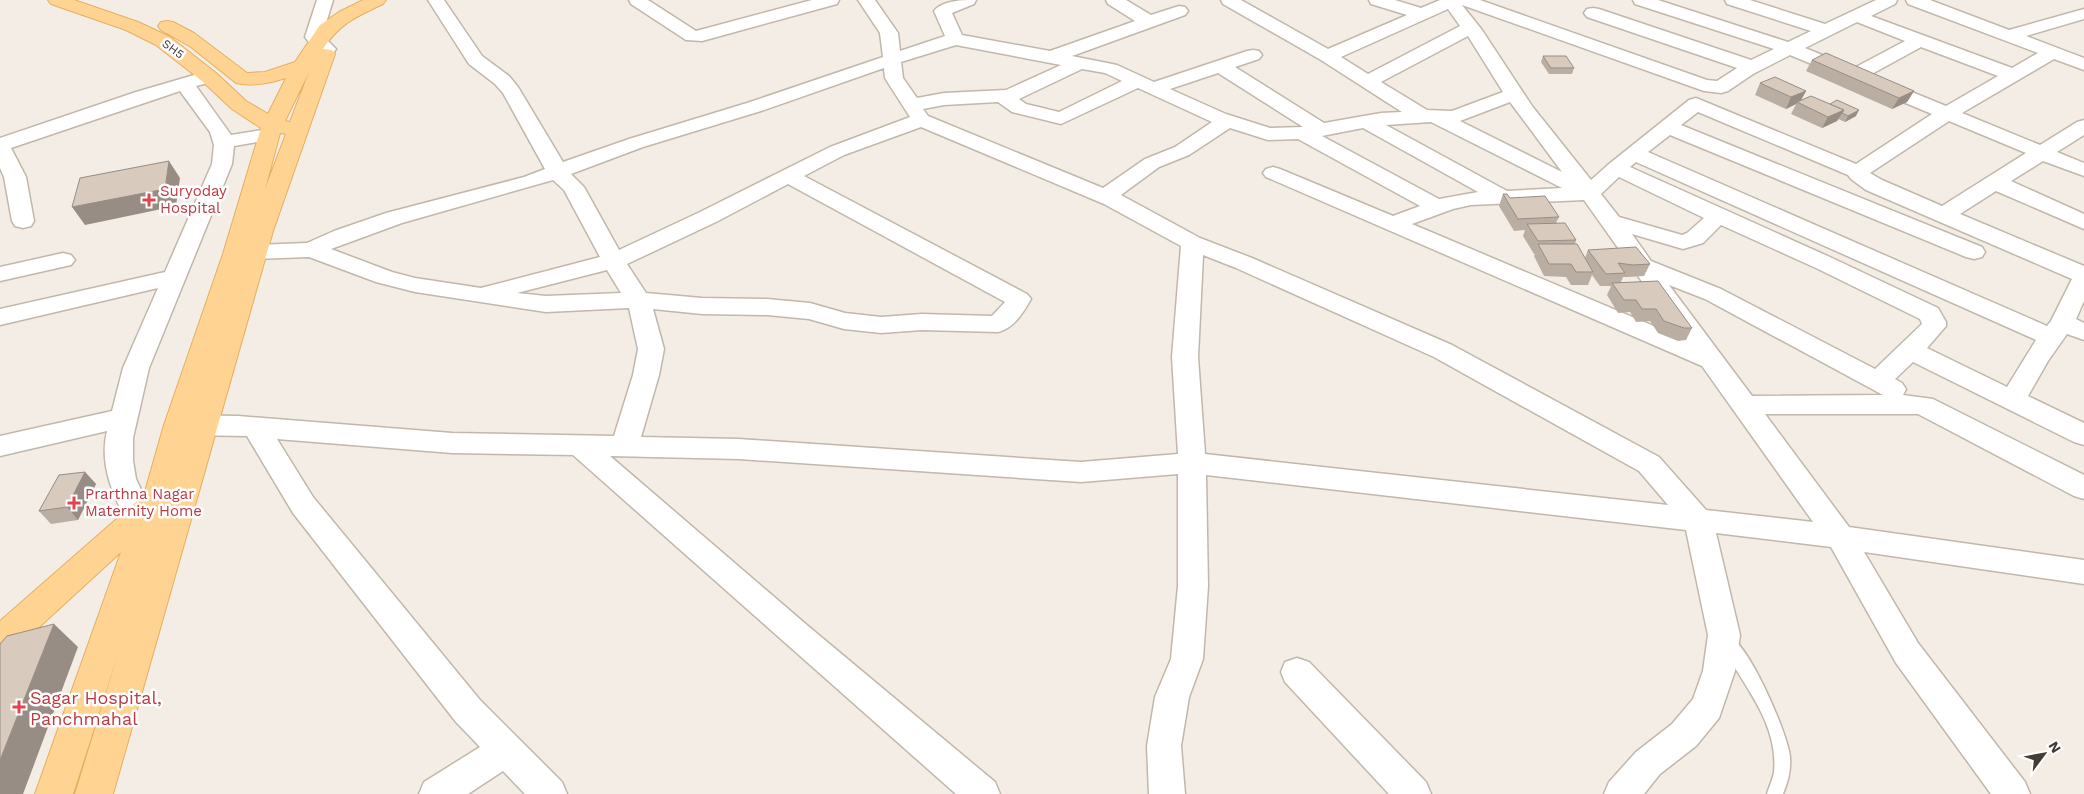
<svg xmlns="http://www.w3.org/2000/svg" width="2084" height="794" font-family="'Work Sans',sans-serif">
	<style>
		.lines { fill: none; stroke-linecap: round; stroke-linejoin: round }
		.lane-casing { stroke: #c1b7aa; stroke-width: 3 }
		.street-casing { stroke: #c1b7aa; stroke-width: 3 }
		.primary-casing { stroke: #e5af60; stroke-width: 2 }
		.lane { fill: #fff; fill-rule: evenodd }
		.street { fill: #fff; fill-rule: evenodd }
		.primary { fill: #ffd492; fill-rule: evenodd }
		.wall { fill: #baaea3 }
		.shaded-wall { fill: #978d84 }
		.building { fill: #d8cabd; stroke: #978d84 }
		.health-dot { fill: #e0444e; stroke: #fff; stroke-width: 2 }
		.labels { text-anchor: middle; dominant-baseline: central; stroke-width: 5; stroke-linejoin: round; paint-order: stroke }
		.far-street-label { font-size: 12px; fill: #453d34; stroke: #fff }
		.health-label { font-size: 15px; fill: #be3a42; stroke: #fff; text-anchor: start }
		.near-health-label { font-size: 18px; fill: #be3a42; stroke: #fff; text-anchor: start }
	</style>
	<rect width="100%" height="100%" fill="#f3ede5"/>
	<g class="lines">
		<defs>
			<path id="lane" d="M1728 636C1748 642 1788 734 1790 757 1791 771 1788 781 1783 794H1767C1769 787 1773 779 1774 772 1779 722 1741 683 1720 642L1723 637Z"/>
			<g id="street">
				<path d="M317 0H333L323 33V36L336 49 333 53C321 56 312 47 305 37Z"/>
				<path d="M428 0H444L482 56 509 76 518 87 563 162 629 139 747 103 883 57 880 33 858 0H875L898 33 900 51 945 36 934 11C943 0 963 0 976 0L974 4 952 13 962 35 1050 51 1135 21 1108 4 1106 0H1126L1151 15 1179 6 1185 7 1188 11 1185 15 1072 56 1117 65 1154 82 1247 51 1253 50 1259 51 1262 55 1259 59 1235 67 1324 123 1381 113 1402 112 1321 60 1223 4 1221 0H1241L1328 49 1407 15 1371 4 1369 0H1395L1421 8 1440 0H1480L1707 80 1717 81 1737 68 1587 17 1584 13 1587 9 1593 8 1599 9 1751 60 1774 49 1635 4 1633 0H1658L1788 42 1811 31 1727 4 1725 0H1750L1825 24 1876 0H1897L1895 4 1871 16 2012 68 2038 53 1908 4 1906 0H1930L2009 30 2084 9V19L2026 36 2084 58V70L2054 59 1962 113 2040 145 2077 122 2084 120V135L2057 152 2084 163V176L2043 161 2011 181 2084 214V229L1996 191 1960 214 2084 266V301L2076 319 2084 323V340L2067 334 2048 361 2028 396 2084 423V445L2074 442 1913 362 1895 379 1902 383 1906 389 1903 395 1933 399 2084 475V499L2074 496 1918 414H1765L1849 527 2084 560V584L1864 552 1918 643 2025 782 2030 794H1991L1896 663 1831 547 1716 533 1740 635 1735 671 1719 718 1696 746 1660 774 1644 794H1604L1609 782 1636 752 1672 724 1693 699 1703 671 1708 635 1686 530 1206 475 1208 586 1203 659 1189 697 1181 746 1185 794H1149L1147 746 1155 697 1171 659 1178 586V474L1081 482 739 459 610 456 808 626 995 782 1000 794H956L573 455 452 453 277 439 313 497 480 700 562 782 567 794H525L503 771 468 794H419L424 782 480 747 456 722 293 513 247 436 182 435 172 432 169 425 172 418 182 415 238 416 452 433 614 436 633 375 638 349 629 308 546 312 415 292 376 282 309 257 255 259 247 257 244 252 247 247 255 245 307 243 334 231 386 213 524 177 545 169 503 93 495 84 469 64ZM1462 5 1704 91 1721 93 1728 91 1753 74 1790 55 1932 114 1856 164 1696 98 1689 100 1609 164 1591 180 1532 106 1482 30ZM1448 9 1460 26 1368 74 1341 57ZM1857 22 1905 41 1854 68 1805 48ZM1468 36 1503 92 1452 111 1427 110 1381 82ZM956 45 1061 65 1006 90 944 93 917 98 903 78 901 62ZM1921 47 1998 76 1946 106 1870 75ZM884 68 885 78 910 117 830 147 700 212 619 250 584 187 571 174 643 147 761 111ZM1082 69 1105 73 1122 81 1059 112 1026 104 1019 99ZM1218 73 1303 127 1270 128 1226 114 1170 89ZM1138 88 1212 122 1175 147 1145 159 1103 188 928 116 923 109 944 105 998 102 1012 112 1061 124ZM1510 102 1562 172 1460 121ZM1698 112 1848 175 1851 179 1866 190 2072 279 2051 321 2047 326 1648 152 1670 135 1966 257 1974 259 1982 257 1985 252 1982 247 1681 125ZM1949 121 2026 153 1942 206 1882 180 1870 173ZM1431 122 1562 188 1507 191 1386 125ZM921 127 1104 204 1181 246 1172 357 1178 454 1081 462 739 439 641 437 659 375 664 349 653 309 702 314 767 315 809 319 844 329 881 333 922 330 998 332C1014 328 1023 313 1031 299L1027 294 804 176 844 155ZM1230 128 1268 140 1298 139 1420 206 1393 216 1280 169 1273 167 1266 169 1263 173 1266 177 1702 366 1813 522 1706 510 1659 457 1452 345 1252 258 1200 238 1121 195 1159 167 1189 155ZM1363 128 1478 192 1439 199 1322 136ZM1636 162 2036 340 2007 387 1927 348 1946 326V322L1938 308 1832 258 1630 167ZM1619 177 1704 218 1687 233 1682 235 1619 217 1601 194ZM553 180 564 190 600 257 481 288 415 278 392 272 331 249 402 223ZM788 184 1005 302 992 316 922 314 881 317 845 313 810 303 767 299 702 298 646 293 627 264 716 222ZM1584 200 1682 338 1412 224 1453 209 1471 205ZM1721 225 1816 268 1920 319 1922 324 1875 369 1721 289 1651 261 1632 234 1683 249 1703 243ZM1203 255 1236 268 1434 357 1639 471 1668 505 1205 454 1198 357ZM607 270 621 293 546 296 517 293ZM1669 285 1705 299 1883 395 1752 396Z"/>
				<path d="M629 0H648L696 31 812 0H839L837 4 702 41 686 40 631 4Z"/>
				<path d="M201 73 208 75 210 79 208 83 196 86 231 135 268 129 275 131 278 135 275 139 234 146 232 164 149 368 133 438V461L136 479 154 517 149 525 139 528 129 525C113 496 99 465 107 431L0 456V436L112 411 123 368 158 288 0 325V309L165 272 212 164 214 145 210 132 180 91 11 148 26 177 34 221 31 226 23 228 15 226 12 221 4 177 0 168V138L136 92Z"/>
				<path d="M63 253 71 255 75 260 71 265 0 281V267Z"/>
				<path d="M1297 658 1309 662 1426 782 1431 794H1389L1285 682 1281 672 1285 662Z"/>
			</g>
			<path id="primary" d="M48 0H74L138 22 170 37 216 73 246 101 268 114 286 78C270 83 253 87 236 83L191 47 161 30 158 26 161 22 167 21 173 22 194 33 247 73 265 72 295 62 320 25 339 12 363 0H386L383 4C356 17 340 23 323 49L332 50 335 54 273 231 113 794H75L119 651 73 794H35L121 552 12 652 0 656V621L144 495 164 425 223 254 261 128 232 109 202 81 156 45 126 30 51 4ZM309 72 290 122 285 121ZM280 133 286 134 265 189Z"/>
		</defs>
		<!-- lane casing -->
		<use href="#lane" class="lane-casing"/>
		<!-- street casing -->
		<use href="#street" class="street-casing"/>
		<!-- primary casing -->
		<use href="#primary" class="primary-casing"/>
		<!-- lane -->
		<use href="#lane" class="lane"/>
		<!-- street -->
		<use href="#street" class="street"/>
		<!-- primary -->
		<use href="#primary" class="primary"/>
	</g>
	<!-- wall -->
	<g class="wall">
		<path d="M1543 56 1574 68 1572 74H1549L1541 62Z"/>
		<path d="M1812 60 1914 91 1907 102 1892 109 1806 71Z"/>
		<path d="M1760 83 1806 91 1801 100 1856 116 1845 122 1838 119 1837 121 1822 128 1791 114 1796 104 1786 109 1755 95Z"/>
		<path d="M1503 194 1510 198 1559 217 1556 223 1576 240 1575 244 1585 258 1588 250 1650 264 1644 276 1627 277H1623L1621 282 1692 328 1686 340 1678 341 1658 333 1650 321 1636 322 1630 312 1618 313 1607 295 1611 286H1600L1592 275 1588 285H1571L1566 277 1544 276 1534 256 1535 254H1534L1523 236 1525 230 1514 231 1499 206Z"/>
		<path d="M85 472 96 484 78 520 51 524 39 511Z"/>
	</g>
	<!-- shaded-wall -->
	<g class="shaded-wall">
		<path d="M1806 91 1800 102H1797L1796 104 1786 109 1791 97Z"/>
		<path d="M1914 91 1907 102 1892 109 1899 98Z"/>
		<path d="M1844 110 1837 121 1822 128 1828 117Z"/>
		<path d="M1859 110 1856 116 1845 122 1848 116Z"/>
		<path d="M169 161 180 178 176 206 85 225 72 207Z"/>
		<path d="M85 472 96 484 78 520 67 507Z"/>
		<path d="M54 624 78 647 23 794H0V760Z"/>
	</g>
	<!-- building -->
	<g class="building">
		<path d="M1826 53 1914 91 1899 98 1812 60Z"/>
		<path d="M1543 56H1566L1574 68H1551Z"/>
		<path d="M1775 77 1806 91 1791 97 1760 83Z"/>
		<path d="M1811 96 1844 110 1828 117 1797 102Z"/>
		<path d="M1837 100 1859 110 1848 116 1842 113 1844 110 1830 104Z"/>
		<path d="M169 161 165 189 72 207 80 178Z"/>
		<path d="M1503 194H1507L1510 198 1545 196 1559 217 1518 219Z"/>
		<path d="M1565 223 1576 240 1538 241 1527 224Z"/>
		<path d="M1538 244H1577L1593 272H1576L1571 264H1549Z"/>
		<path d="M1636 247 1650 264 1633 265 1618 263 1625 273 1606 274 1588 250Z"/>
		<path d="M1658 281 1692 328H1684L1664 321 1656 309H1642L1636 300H1624L1612 283Z"/>
		<path d="M85 472 67 507 39 511 59 475Z"/>
		<path d="M54 624 0 760V644L7 636Z"/>
	</g>
	<!-- markers -->
	<g class="health-dot">
		<path d="M146.5 192.5h5v5h5v5h-5v5h-5v-5h-5v-5h5z"/>
		<path d="M71.5 495.5h5v5h5v5h-5v5h-5v-5h-5v-5h5z"/>
		<path d="M16.5 699.5h5v5h5v5h-5v5h-5v-5h-5v-5h5z"/>
	</g>
	<g class="labels">
		<!-- far-street labels -->
		<g class="far-street-label">
			<text transform="translate(173 49) rotate(36)">SH5</text>
		</g>
		<!-- health labels -->
		<g class="health-label">
			<text x="160" y="191">Suryoday<tspan x="160" dy="17">Hospital</tspan></text>
			<text x="85" y="494">Prarthna Nagar<tspan x="85" dy="17">Maternity Home</tspan></text>
		</g>
		<!-- near-health labels -->
		<g class="near-health-label">
			<text x="30" y="697">Sagar Hospital,<tspan x="30" dy="21">Panchmahal</tspan></text>
		</g>
	</g>
	<!-- north arrow -->
	<g transform="translate(2044 754) rotate(58)" stroke="#ffffff" stroke-width="4" paint-order="stroke">
	<path d="M0-4L9 19L0 12L-9 19Z" fill="#453d34"/>
	<text y="-8" font-size="14" font-weight="bold" text-anchor="middle" fill="#453d34">N</text>
	</g>
</svg>
